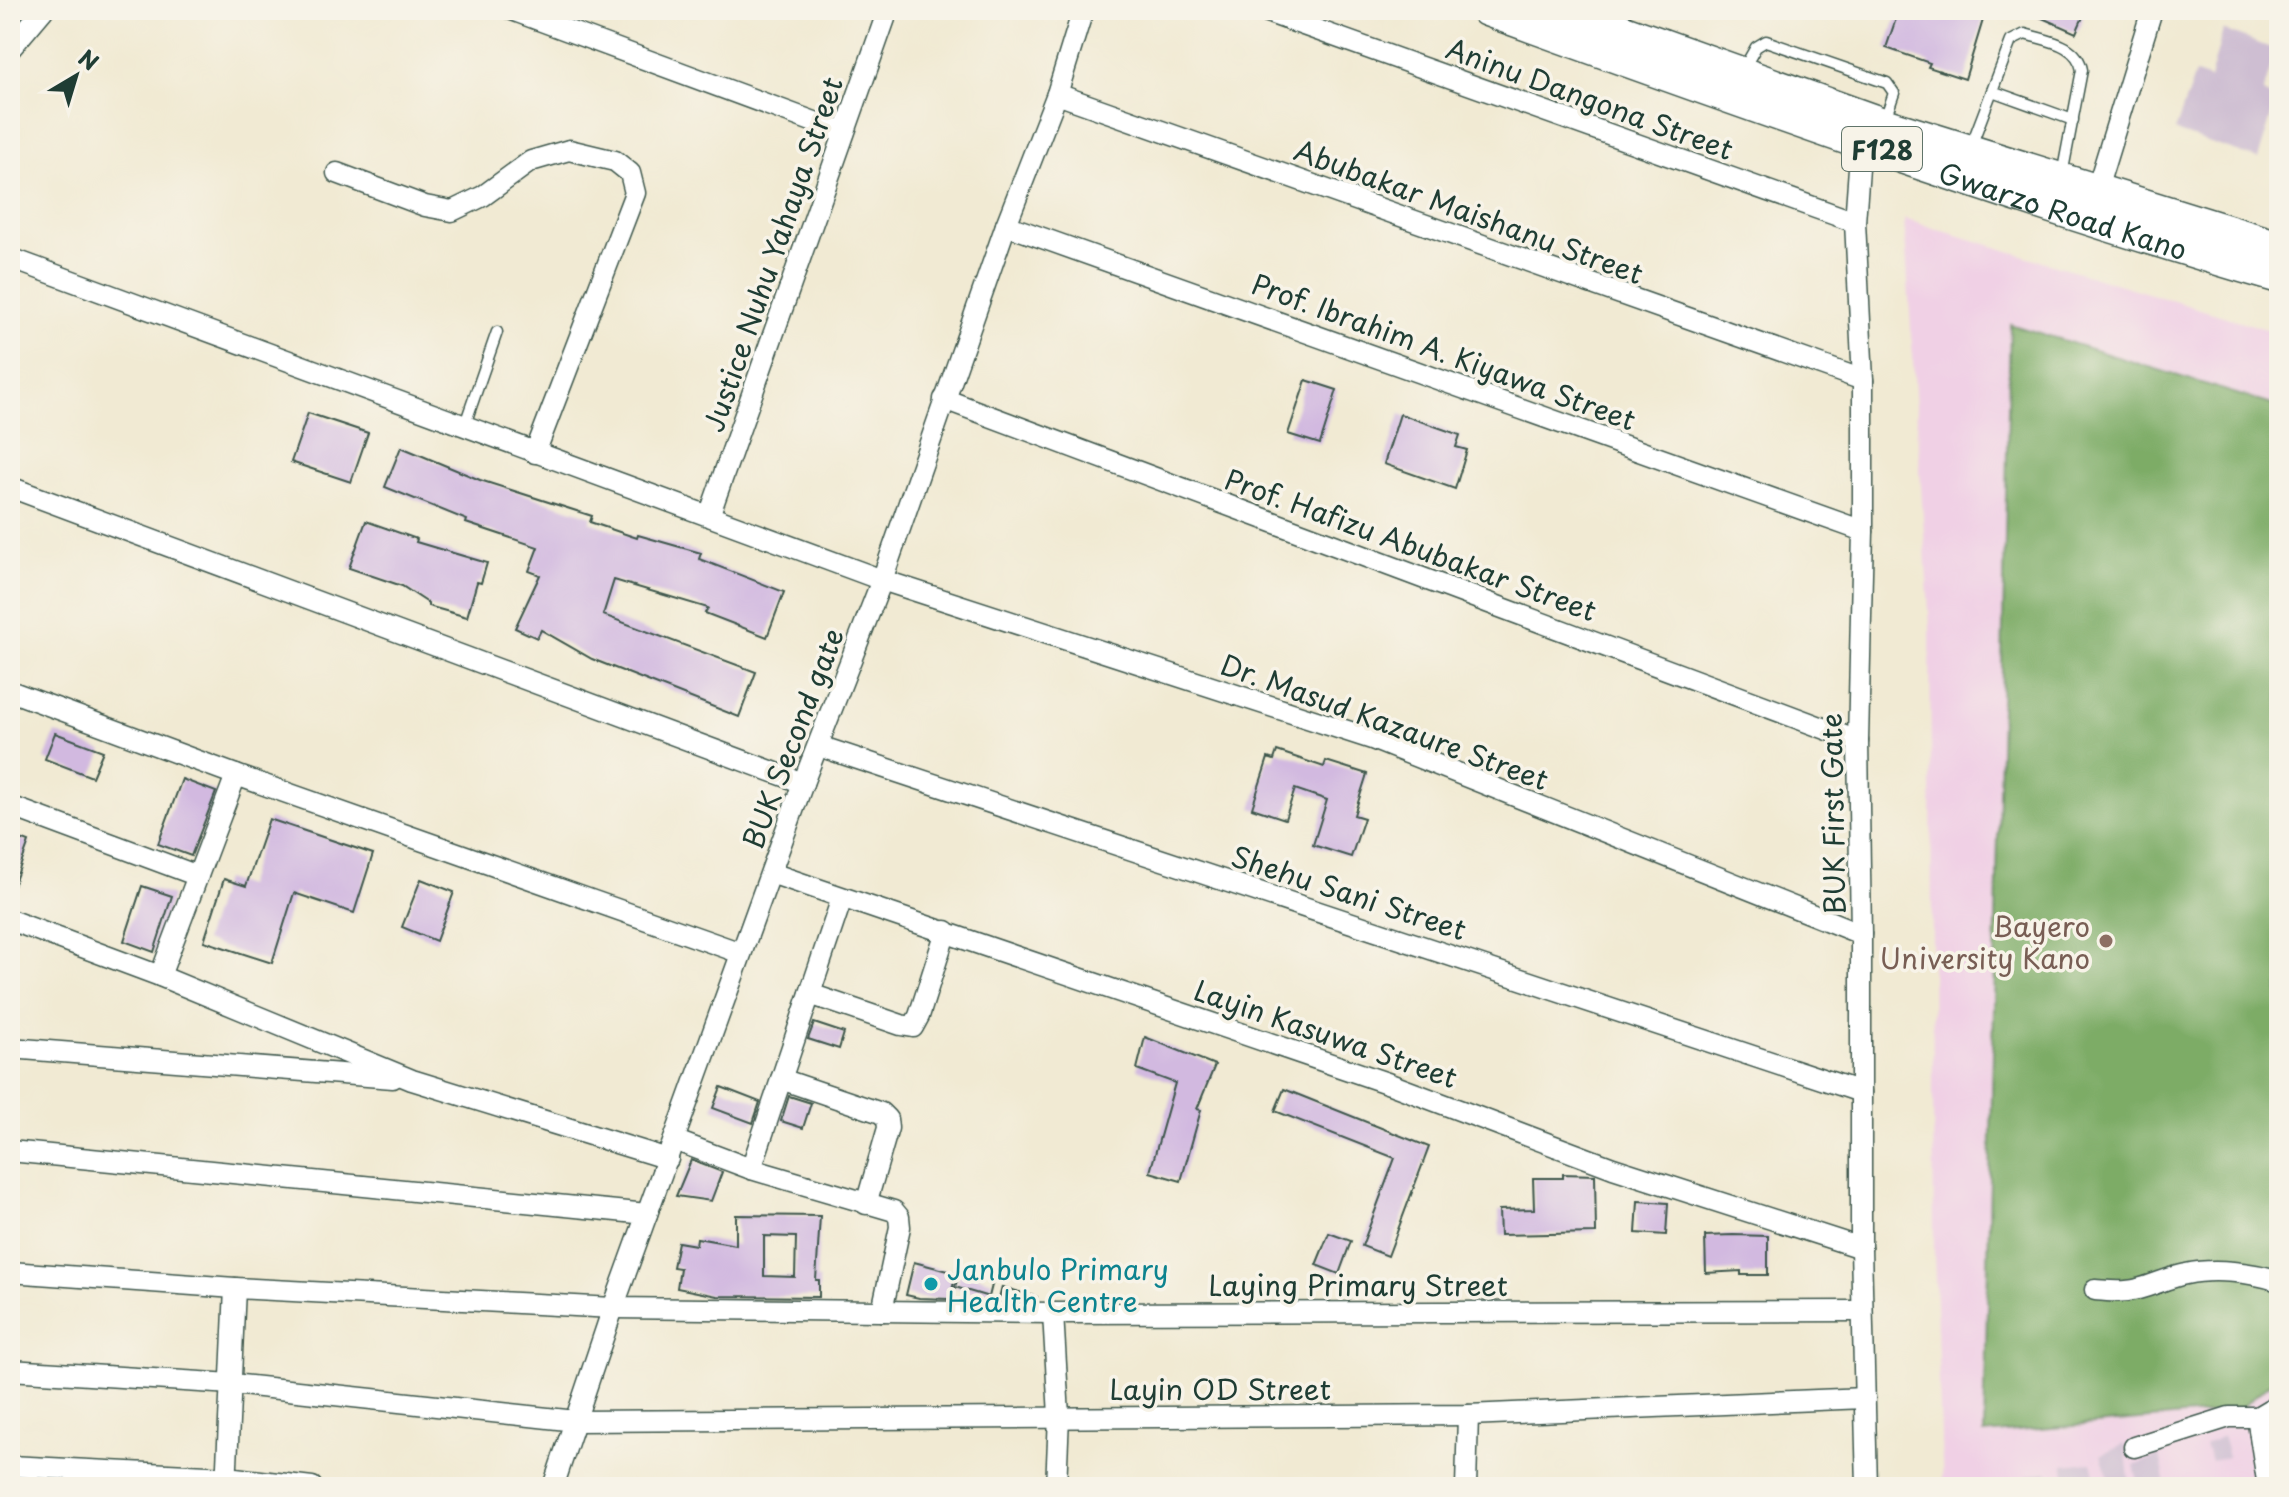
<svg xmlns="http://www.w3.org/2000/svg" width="2289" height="1497" font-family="'Playpen Sans',sans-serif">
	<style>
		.built { fill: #f0d0e5 }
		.industrial { fill: #cebed2 }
		.forest { fill: #7dac66; stroke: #4e744d; stroke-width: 2 }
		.building { fill: #d2b9e0; fill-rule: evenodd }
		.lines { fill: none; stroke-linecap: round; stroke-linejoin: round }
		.service-casing { stroke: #3e574c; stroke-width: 13 }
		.minor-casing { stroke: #3e574c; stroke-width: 23 }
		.primary-casing { stroke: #3e574c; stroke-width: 35 }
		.service { stroke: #fff; stroke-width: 10 }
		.minor { stroke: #fff; stroke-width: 20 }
		.primary { stroke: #fff; stroke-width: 32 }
		.education-dot { fill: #8d6e63; stroke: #f7f3e8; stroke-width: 3 }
		.culture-dot { fill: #0f9aa8; stroke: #f7f3e8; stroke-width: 3 }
		.labels { text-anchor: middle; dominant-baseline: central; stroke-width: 7; stroke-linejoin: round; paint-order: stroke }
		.shield { fill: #f7f3e8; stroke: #60746a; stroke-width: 2 }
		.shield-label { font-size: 26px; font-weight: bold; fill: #1f3d34 }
		.street-label { font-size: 28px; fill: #1f3d34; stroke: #f7f3e8 }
		.education-label { font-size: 28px; fill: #785e54; stroke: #f7f3e8; text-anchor: end }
		.culture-label { font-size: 28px; fill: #0d838f; stroke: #f7f3e8; text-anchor: start }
	</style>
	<rect width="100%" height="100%" fill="#f7f3e8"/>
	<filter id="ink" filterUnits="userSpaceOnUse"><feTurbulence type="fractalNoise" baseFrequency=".0125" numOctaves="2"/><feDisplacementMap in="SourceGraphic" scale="16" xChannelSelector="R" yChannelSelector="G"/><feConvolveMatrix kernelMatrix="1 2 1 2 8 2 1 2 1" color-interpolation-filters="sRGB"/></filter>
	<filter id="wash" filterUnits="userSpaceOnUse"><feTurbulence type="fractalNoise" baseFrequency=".006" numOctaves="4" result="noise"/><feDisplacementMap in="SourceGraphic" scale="32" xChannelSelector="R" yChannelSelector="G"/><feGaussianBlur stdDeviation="1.8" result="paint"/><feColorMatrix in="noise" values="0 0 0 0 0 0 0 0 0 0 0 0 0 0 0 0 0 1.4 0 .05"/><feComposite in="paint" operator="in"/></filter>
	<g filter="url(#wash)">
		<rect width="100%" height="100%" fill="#f1ead3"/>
		<!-- built -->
		<path class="built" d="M1904 219 2279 333V1487H1943L1934 1254 1930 627Z"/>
		<!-- industrial -->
		<g class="industrial">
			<path d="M2223 30 2276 50 2263 93 2276 100 2258 159 2175 131 2195 74 2210 79Z"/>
			<path d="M2222 1436 2228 1457 2211 1461 2205 1445Z"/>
			<path d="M2125 1444 2130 1487H2111L2101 1455Z"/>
			<path d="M2160 1455 2165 1480 2139 1485 2134 1466Z"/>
			<path d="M2092 1462 2098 1487H2066L2064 1465Z"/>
			<path d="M2048 1471 2051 1487H2029L2027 1476Z"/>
		</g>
		<!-- forest -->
		<path class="forest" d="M2010 324 2279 407V1375L2238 1411 1984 1434Z"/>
		<g id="blocks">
			<!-- building -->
			<g class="building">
				<path d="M1899 10H1986L1965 79 1928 67 1930 63 1886 48Z"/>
				<path d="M2024 10H2086L2076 33Z"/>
				<path d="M1306 380 1337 390 1320 444 1288 434Z"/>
				<path d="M308 413 368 433 351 482 291 462Z"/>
				<path d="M1400 414 1460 435 1456 447 1467 450 1455 489 1384 464Z"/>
				<path d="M401 447 480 480 592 516 590 522 637 538 638 535 701 553 699 559 784 592 767 637 705 613 708 608 614 580 603 615 756 672 739 717 592 659 541 630 537 638 515 628 540 575 529 571 538 547 466 523 467 520 385 487Z"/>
				<path d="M366 521 417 539 416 542 487 563 481 583 477 582 467 617 428 606V603L402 586 349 568Z"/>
				<path d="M55 733 103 751 92 777 45 759Z"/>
				<path d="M1277 751 1324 767 1326 761 1367 774 1354 815 1364 818 1351 857 1313 845 1327 800 1295 789 1285 819 1252 808 1268 758 1274 760Z"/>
				<path d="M182 779 216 792 191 856 158 844Z"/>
				<path d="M269 819 373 854 354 913 294 893 272 963 204 941 224 879 246 886Z"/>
				<path d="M10 835 29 842 12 889H10Z"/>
				<path d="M421 879 454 892 436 941 402 927Z"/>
				<path d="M142 886 172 896 154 952 124 941Z"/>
				<path d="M814 1023 844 1033 839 1049 808 1039Z"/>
				<path d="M1145 1037 1215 1065 1197 1109 1201 1110 1181 1181 1150 1172 1175 1083 1137 1069Z"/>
				<path d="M721 1087 760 1102 753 1123 713 1108Z"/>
				<path d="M1284 1089 1429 1147 1388 1256 1362 1246 1395 1158 1275 1111Z"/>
				<path d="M789 1096 811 1103 803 1128 781 1121Z"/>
				<path d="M691 1160 722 1172 711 1201 676 1196Z"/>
				<path d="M1563 1174 1595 1175 1596 1233 1500 1235 1499 1210 1534 1209 1533 1178H1563Z"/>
				<path d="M1638 1201 1668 1203 1666 1235 1636 1233Z"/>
				<path d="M736 1215 820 1216 816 1280H819V1297L717 1296 677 1288 680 1268 673 1267 678 1242 696 1245 697 1238 736 1245ZM764 1236 796 1237 795 1277 764 1276Z"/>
				<path d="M1329 1233 1351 1241 1339 1274 1316 1265Z"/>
				<path d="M1733 1235 1768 1236V1275H1741V1271L1706 1273 1705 1236Z"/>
				<path d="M914 1262 956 1273 950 1299 919 1298 906 1295Z"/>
				<path d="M960 1271 993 1281 989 1297 955 1287Z"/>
				<path d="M1002 1287 1037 1297V1300L999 1299Z"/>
			</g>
		</g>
	</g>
	<g filter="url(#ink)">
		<use href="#blocks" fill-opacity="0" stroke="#3e574c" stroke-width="2"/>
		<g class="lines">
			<defs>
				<g id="service">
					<path d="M1744 68 1756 47 1766 41 1887 83 1894 93 1885 119"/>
					<path d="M1992 91 2073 120"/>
					<path d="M1971 146 2011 41 2025 34C2047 41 2077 43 2082 70L2062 175"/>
					<path d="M464 427 497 332"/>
				</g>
				<g id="minor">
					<path d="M512 10 844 133"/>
					<path d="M1261 10 1855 222"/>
					<path d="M10 49 43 10"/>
					<path d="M1057 94 1863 380"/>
					<path d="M1861 141 1855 222 1863 380V531L1858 741 1861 934V1248L1867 1487"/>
					<path d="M337 173 425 206 452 211 483 196 531 161 569 150 615 161 630 173 635 193 535 453"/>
					<path d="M2096 192 2152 10"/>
					<path d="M1006 225 1863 531"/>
					<path d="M10 258 882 580 1372 739 1861 934"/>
					<path d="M944 399 1858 741"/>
					<path d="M10 487 803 783"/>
					<path d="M709 516 888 10"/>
					<path d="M10 691 236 775 741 953"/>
					<path d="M819 746 1861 1092"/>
					<path d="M10 806 198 876"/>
					<path d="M771 873 1390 1084 1613 1168 1861 1248"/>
					<path d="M10 920 160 976 412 1080 668 1159"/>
					<path d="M160 976 236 775"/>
					<path d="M810 994 901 1025 913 1027 919 1016 946 931"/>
					<path d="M10 1048 393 1078"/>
					<path d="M781 1079 881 1113 887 1119 888 1128 866 1204"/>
					<path d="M674 1140 751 1169 894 1211 899 1217 900 1227 882 1311"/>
					<path d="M10 1151 647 1214"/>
					<path d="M751 1169 842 898"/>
					<path d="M10 1272 235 1288 613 1308 1053 1313 1862 1311"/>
					<path d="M2095 1290C2110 1291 2124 1293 2138 1289 2154 1285 2170 1277 2186 1274 2214 1268 2252 1272 2279 1281"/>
					<path d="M1053 1313 1059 1416 1056 1487"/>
					<path d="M10 1370 232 1384 576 1421 1468 1415 1865 1398"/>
					<path d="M2134 1447 2229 1417H2257"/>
					<path d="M10 1466 227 1477 312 1487"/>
					<path d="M226 1487 235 1288"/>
					<path d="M553 1487 613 1308 803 783 882 580 1006 225 1057 94 1083 10"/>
					<path d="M1466 1487 1468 1415"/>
					<path d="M2268 1487 2257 1417 2279 1404"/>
				</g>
				<g id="primary">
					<path id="s1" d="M1487 10C1749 105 2011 199 2279 277"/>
					<path d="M1565 10 1883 124 2279 247"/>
				</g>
			</defs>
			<!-- service casing -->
			<use href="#service" class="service-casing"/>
			<!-- minor casing -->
			<use href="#minor" class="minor-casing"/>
			<!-- primary casing -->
			<use href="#primary" class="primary-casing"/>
			<!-- service -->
			<use href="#service" class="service"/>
			<!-- minor -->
			<use href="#minor" class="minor"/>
			<!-- primary -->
			<use href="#primary" class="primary"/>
		</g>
	</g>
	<!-- markers -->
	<circle class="education-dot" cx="2106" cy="941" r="8"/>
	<circle class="culture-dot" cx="931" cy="1284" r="8"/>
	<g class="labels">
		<!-- shield labels -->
		<rect class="shield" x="1842" y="127" width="80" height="44" rx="6"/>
		<g class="shield-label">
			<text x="1882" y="149">F128</text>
		</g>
		<!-- street labels -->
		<g class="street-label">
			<text transform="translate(1590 98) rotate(20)">Aninu Dangona Street</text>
			<text stroke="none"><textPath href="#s1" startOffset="610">Gwarzo Road Kano</textPath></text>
			<text transform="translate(1469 211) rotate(20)">Abubakar Maishanu Street</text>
			<text transform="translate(772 254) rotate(-71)">Justice Nuhu Yahaya Street</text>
			<text transform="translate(1444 351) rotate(20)">Prof. Ibrahim A. Kiyawa Street</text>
			<text transform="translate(1411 544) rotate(20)">Prof. Hafizu Abubakar Street</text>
			<text transform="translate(1385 721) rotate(20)">Dr. Masud Kazaure Street</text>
			<text transform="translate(792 738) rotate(-69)">BUK Second gate</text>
			<text transform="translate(1832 814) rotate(-91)">BUK First Gate</text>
			<text transform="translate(1349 892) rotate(18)">Shehu Sani Street</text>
			<text transform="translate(1326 1033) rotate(19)">Layin Kasuwa Street</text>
			<text x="1358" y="1284">Laying Primary Street</text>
			<text x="1220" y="1388">Layin OD Street</text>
		</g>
		<!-- education labels -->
		<g class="education-label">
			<text x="2090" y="925">Bayero<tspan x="2090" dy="32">University Kano</tspan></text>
		</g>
		<!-- culture labels -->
		<g class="culture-label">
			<text x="947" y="1268">Janbulo Primary<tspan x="947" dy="32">Health Centre</tspan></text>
		</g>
	</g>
	<!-- margin -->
	<rect width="2289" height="1497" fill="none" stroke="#f7f3e8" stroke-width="40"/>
	<!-- north arrow -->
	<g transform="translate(76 76) rotate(38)" stroke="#f7f3e8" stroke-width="6" paint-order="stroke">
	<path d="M0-6L14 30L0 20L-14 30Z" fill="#1f3d34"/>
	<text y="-12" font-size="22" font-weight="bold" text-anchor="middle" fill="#1f3d34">N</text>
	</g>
</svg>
